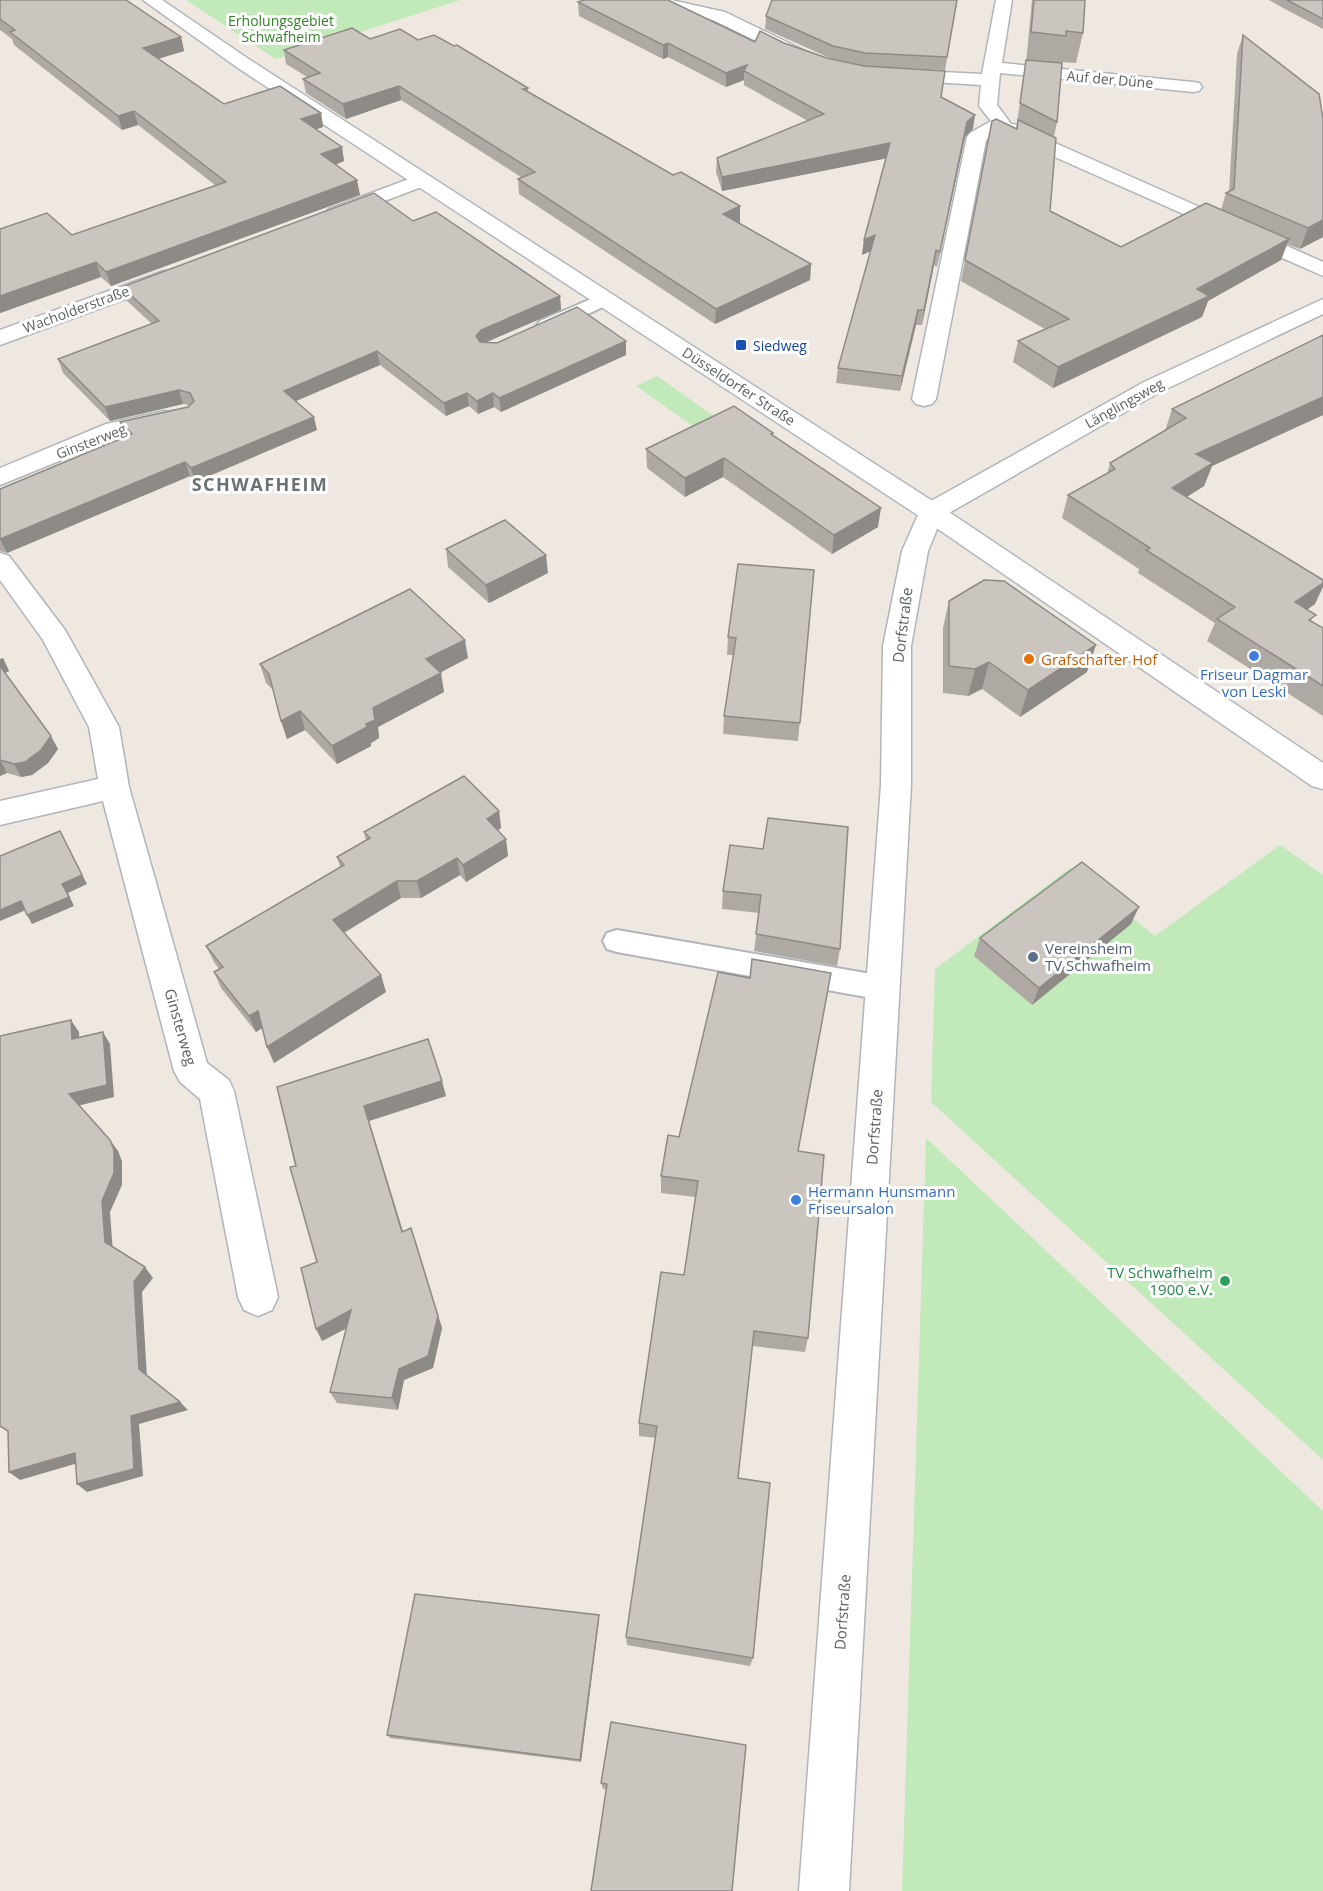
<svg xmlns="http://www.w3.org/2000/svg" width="1323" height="1891" font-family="'Open Sans',sans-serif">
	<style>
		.green { fill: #c1e9b9 }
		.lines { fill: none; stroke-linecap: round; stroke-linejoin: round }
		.service-casing { stroke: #b1b5b9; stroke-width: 4 }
		.minor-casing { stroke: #b1b5b9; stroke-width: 3 }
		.secondary-casing { stroke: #b2b8bd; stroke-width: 3 }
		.service { fill: #fff; fill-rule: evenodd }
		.minor { fill: #fff; fill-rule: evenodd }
		.secondary { fill: #fff; fill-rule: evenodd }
		.wall { fill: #afa9a4 }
		.shaded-wall { fill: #8e8a86 }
		.building { fill: #cbc5bf; stroke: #8e8a86; stroke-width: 1.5 }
		.transit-dot { fill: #1a4fb4; stroke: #fff; stroke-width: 2 }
		.shop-dot { fill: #3f7fe0; stroke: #fff; stroke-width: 2 }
		.food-dot { fill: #e8710a; stroke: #fff; stroke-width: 2 }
		.service-dot { fill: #5c6f8a; stroke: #fff; stroke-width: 2 }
		.leisure-dot { fill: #2e9e5b; stroke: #fff; stroke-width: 2 }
		.labels { text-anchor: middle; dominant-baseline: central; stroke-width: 6; stroke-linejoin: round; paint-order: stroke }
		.far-park-label { font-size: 14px; fill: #35822a; stroke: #fff }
		.far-street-label { font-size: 14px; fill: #595f63; stroke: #fff }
		.far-transit-label { font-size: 14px; fill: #164399; stroke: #fff; text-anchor: start }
		.street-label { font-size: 15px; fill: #595f63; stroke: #fff }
		.food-label { font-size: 15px; fill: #c56008; stroke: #fff; text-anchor: start }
		.shop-label { font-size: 15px; fill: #366cbe; stroke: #fff }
		.service-label { font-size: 15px; fill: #4e5e75; stroke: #fff; text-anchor: start }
		.leisure-label { font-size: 15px; fill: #27864d; stroke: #fff; text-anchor: end }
		.far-district-label { font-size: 18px; font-weight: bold; letter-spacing: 1.5px; fill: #6a7175; stroke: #fff }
	</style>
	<rect width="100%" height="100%" fill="#eee8e0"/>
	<!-- green -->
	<g class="green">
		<path d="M186 0H460L276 59Z"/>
		<path d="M657 376 719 420 699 430 636 386Z"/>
		<path d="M1280 845 1323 875V1460L931 1102 935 969 1070 868 1155 936Z"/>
		<path d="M926 1138 1323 1511V1891H902Z"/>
	</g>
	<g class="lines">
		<defs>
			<g id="service">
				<path d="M605 293 612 295 614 299 612 303 554 329H540L537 325 540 321Z"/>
				<path d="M617 930 883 976 893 979 898 988 893 997 883 1000 617 952 607 949 603 941 607 933Z"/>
			</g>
			<g id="minor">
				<path d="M671 0 725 12 803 50 806 54 803 58H791L713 20 665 9 663 5Z"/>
				<path d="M996 0H1012L1002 63 1193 82 1199 83 1202 87 1199 91 1193 92 1000 73 997 105 1011 124 1021 125 1053 142 1323 262V276L1039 150 1007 133 1005 129 986 140 936 399 932 404 924 406 916 404 912 399 967 137 970 133 991 121 979 106 981 85 900 80 894 79 891 75 894 71 900 70 982 74Z"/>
				<path d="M422 174 429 176 432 180 429 184 343 217H329L326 213 329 209Z"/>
				<path d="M164 271 172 272 175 277 172 282 0 345V330Z"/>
				<path d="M1323 299V314L1160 392 942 517 928 551 911 646V785L849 1891H799L881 785 883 646 902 551 922 506 1144 382Z"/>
				<path d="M164 411 172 413 176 418 172 423 123 435 0 485V468L106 424Z"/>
				<path d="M0 553 9 556 65 630 119 727 129 787 207 1063 229 1080 234 1091 278 1297 272 1310 258 1316 244 1310 238 1297 200 1099 180 1082 174 1071 103 801 0 825V801L98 779 89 727 43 640 0 580Z"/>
			</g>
			<path id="secondary" d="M143 0H162L250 60 940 506 1323 763V789L1312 786 922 518 238 68Z"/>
		</defs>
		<!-- service casing -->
		<use href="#service" class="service-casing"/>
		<!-- minor casing -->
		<use href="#minor" class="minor-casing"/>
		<!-- secondary casing -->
		<use href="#secondary" class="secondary-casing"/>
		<!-- service -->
		<use href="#service" class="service"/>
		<!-- minor -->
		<use href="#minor" class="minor"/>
		<!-- secondary -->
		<use href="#secondary" class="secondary"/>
	</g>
	<!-- wall -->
	<g class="wall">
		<path d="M0 0 181 37 184 51 158 59 224 104 321 113 323 127 316 129 342 147 344 161 335 165 360 195 111 286 101 277 0 313V229L72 235 215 185 138 125 122 130 14 45 12 39 0 30Z"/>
		<path d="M957 0 945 70 863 66 832 59 765 29 766 16Z"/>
		<path d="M1032 0H1085L1083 33 1076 63 1060 62V63L1057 122 1054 137 1050 211 1121 247 1221 210 1226 193 1229 192 1237 54 1243 35 1323 237 1300 249 1287 244 1281 260 1208 301 1202 317 1053 388 1013 362 1018 341 1045 329 961 281 992 121 1016 129 1026 63Z"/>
		<path d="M1269 0H1323V29L1283 8Z"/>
		<path d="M578 2 755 42 784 43 941 97 973 129 965 137 937 267 934 265 922 325H916L900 391 836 383 838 368 871 251 862 255 864 240 886 158 722 191 716 172 717 158 808 121 744 85V80L726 87 668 57 663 59 579 16Z"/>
		<path d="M370 39 418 40 528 88V92L740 222H738L811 264 810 280 715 324 519 194 518 179 521 177 401 100 346 119 306 93 303 79 307 77 286 64 284 50Z"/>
		<path d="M413 221 560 296 561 310 486 342 626 355 501 412 494 407 478 414 469 406 446 416 380 365 295 401 317 430 195 482 190 476 7 553 0 551V489L126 437 120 422 188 407 189 405 183 404 110 421 63 373 58 359 152 324 126 300 122 287Z"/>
		<path d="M1323 335V415L1212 466 1204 486 1187 497 1315 604 1307 610 1312 622 1323 628V716L1207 641 1215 623 1138 573 1139 569 1062 518 1068 495 1107 474 1110 463 1165 431 1172 409Z"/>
		<path d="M773 436 878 527 832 554 723 477 685 497 647 468 646 449Z"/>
		<path d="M446 549 548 573 489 603 448 567Z"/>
		<path d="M814 570 798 741 723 734 724 716 734 655H727L728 637Z"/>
		<path d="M949 601 1087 672 1020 717 982 689 968 696 943 693V628Z"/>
		<path d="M3 658 9 671 5 673 58 749 48 763 32 775 21 777 7 773 0 776Z"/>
		<path d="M468 658 440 672 444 692 378 727 379 738 371 743V746L337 764 305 730 287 739 274 691 266 683 260 664Z"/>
		<path d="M499 811 501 828 498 830 508 856 466 882 460 875 421 898H401L344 933 386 992 274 1063 262 1028 256 1032 221 988 214 972 219 969 214 962 206 946 340 867 337 857 366 841 364 832Z"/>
		<path d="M730 845 840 949 837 966 754 951 759 913 722 909 723 891Z"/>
		<path d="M1131 924 1032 1005 974 956 980 938Z"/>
		<path d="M277 1087 446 1096 369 1121 403 1231 416 1242 442 1328 433 1368 404 1380 398 1410 337 1403 330 1392 346 1328 322 1341 317 1262Z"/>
		<path d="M799 1151 808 1338 805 1352 752 1346 738 1478 753 1658 750 1666 627 1645 626 1637 656 1438 639 1436V1423L684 1275 695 1197 661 1193V1176Z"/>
		<path d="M599 1615V1619L581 1762 390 1738 387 1735Z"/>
		<path d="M611 1722 606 1789H603L601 1783Z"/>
	</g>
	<!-- shaded-wall -->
	<g class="shaded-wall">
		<path d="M181 37 184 51 147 62 143 48Z"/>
		<path d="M668 43V57L663 59V45Z"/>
		<path d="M747 65 744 71V80L726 87V73Z"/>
		<path d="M399 86 401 100 346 119 343 104Z"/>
		<path d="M134 111 138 125 122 130 118 116Z"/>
		<path d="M321 113 323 127 303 134 301 119Z"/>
		<path d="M975 115 973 129 965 137 937 267 967 122Z"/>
		<path d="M890 143 888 158 722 191V177Z"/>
		<path d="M342 147 344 161 324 169 321 154Z"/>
		<path d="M357 180 360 195 111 286 106 272Z"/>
		<path d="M740 206V222L722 229 723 214Z"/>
		<path d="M1323 220V237L1300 249 1308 228Z"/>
		<path d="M875 235 873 250 862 255 864 240Z"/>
		<path d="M1289 239 1281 260 1208 301 1202 317 1053 388 1058 367Z"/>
		<path d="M936 250 934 265 922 325 924 310Z"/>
		<path d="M96 262 101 277 0 313V296Z"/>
		<path d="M811 264 810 280 715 324 716 309Z"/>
		<path d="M560 296 561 310 482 344 478 350 476 336 481 330Z"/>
		<path d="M918 310 916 325 900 391 902 376Z"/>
		<path d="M626 341V355L501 412 499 398Z"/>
		<path d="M377 351 380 365 287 405 284 391Z"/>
		<path d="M179 390 183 404 110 421 105 407Z"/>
		<path d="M467 393 469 406 446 416 444 403Z"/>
		<path d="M493 393 494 407 478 414 477 401Z"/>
		<path d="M1323 397V415L1212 466 1204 486 1164 511 1172 488 1196 454Z"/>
		<path d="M314 417 317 430 195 482 191 468Z"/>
		<path d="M724 458 723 477 685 497V478Z"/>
		<path d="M185 462 190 476 7 553 0 539Z"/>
		<path d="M881 508 878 527 832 554 834 535Z"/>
		<path d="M546 555 548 573 489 603 486 585Z"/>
		<path d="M1323 583V587L1315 604 1284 625 1295 602Z"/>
		<path d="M465 640 468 658 430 678 426 659Z"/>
		<path d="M1096 645 1087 672 1020 717 1028 690Z"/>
		<path d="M3 658 9 671 3 674 0 668V659Z"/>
		<path d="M989 662 982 689 968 696 975 669Z"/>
		<path d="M441 673 444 692 378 727 379 738 371 743V746L337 764 332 746 366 724 373 708Z"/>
		<path d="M300 711 305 730 287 739 281 721Z"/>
		<path d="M51 736 58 749 48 763 32 775 21 777 14 764Z"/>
		<path d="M0 760 7 773 0 776Z"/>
		<path d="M499 811 501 828 490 836 487 819Z"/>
		<path d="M506 839 508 856 466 882 463 865Z"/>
		<path d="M65 841 87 884 68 893 74 906 32 924 27 915 62 884Z"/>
		<path d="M457 858 460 875 421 898 417 881Z"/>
		<path d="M397 881 401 898 338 936 333 920Z"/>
		<path d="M21 901 26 910 0 921V910Z"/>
		<path d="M1139 907 1131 924 1032 1005 1039 988Z"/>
		<path d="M381 975 386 992 274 1063 267 1047Z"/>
		<path d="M258 1011 264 1027 256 1032 249 1016Z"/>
		<path d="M71 1020 79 1032 80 1052 72 1039Z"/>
		<path d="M103 1032 110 1044 114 1097 77 1106 69 1094Z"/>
		<path d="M442 1081 446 1096 369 1121 407 1245 364 1106Z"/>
		<path d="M110 1140 118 1151 122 1161V1185L110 1212 113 1253 105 1242 102 1201Z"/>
		<path d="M411 1228 442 1328 433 1368 404 1380 398 1410 392 1398Z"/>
		<path d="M145 1267 153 1278 142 1292 147 1378 139 1369 134 1282Z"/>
		<path d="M351 1310 357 1323 322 1341 316 1329Z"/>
		<path d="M180 1402 188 1410 139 1424 143 1476 87 1492 77 1484 131 1416Z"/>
		<path d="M75 1453 85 1461 20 1480 9 1472Z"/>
		<path d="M599 1615V1619L581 1762 580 1760Z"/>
	</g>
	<!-- building -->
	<g class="building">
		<path d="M0 0H126L181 37 143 48 224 104 280 86 321 113 301 119 342 147 321 154 357 180 106 272 96 262 0 296V229L47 213 72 235 226 182 134 111 118 116 10 32 15 30 0 19Z"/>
		<path d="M584 0H668L755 42 760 31 784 43 827 58 864 66 945 71 941 97 975 115 967 122 940 252 936 250 924 310H918L902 376 838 368 875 235 864 240 890 143 722 177 717 158 824 114 744 71 747 65 726 73 668 43 663 45 578 2Z"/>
		<path d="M772 0H957L947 57 865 53 833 46 766 16Z"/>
		<path d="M1034 0H1085L1083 33 1066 31V36L1031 32Z"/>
		<path d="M1287 0H1323V19Z"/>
		<path d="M352 28 370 39 400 29 418 40 434 35 454 46 457 45 528 88 523 89 673 175 681 172 740 206 723 214 811 264 716 309 518 179 535 172 399 86 343 104 303 79 320 73 284 50Z"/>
		<path d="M1243 35 1319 94 1323 119V220L1308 228 1226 193 1234 189Z"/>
		<path d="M1026 60 1062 63 1057 122 1020 103Z"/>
		<path d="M996 119 1017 129 1018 120 1056 138 1050 211 1121 247 1206 203 1289 239 1197 289 1209 296 1058 367 1018 341 1069 319 965 260 992 121Z"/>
		<path d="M374 193 413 221 436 212 560 296 481 330 476 336 480 342 497 343 577 307 626 341 499 398 493 393 477 401 467 393 444 403 377 351 284 391 314 417 191 468 185 462 0 539V489L132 434 120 422 188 407 194 401 190 393 179 390 105 407 58 359 159 321 122 287Z"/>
		<path d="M1323 335V397L1196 454 1213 463 1172 488 1323 580V583L1295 602 1316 615 1309 620 1323 628V686L1217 619 1235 607 1146 550 1150 548 1068 495 1115 469 1110 463 1186 418 1172 409Z"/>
		<path d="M734 406 773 433 771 434 881 508 834 535 724 458 685 478 646 449Z"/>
		<path d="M505 520 546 555 486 585 446 549Z"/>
		<path d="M738 564 814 570 800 723 724 716 736 638 728 637Z"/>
		<path d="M984 580 1004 581 1096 645 1028 690 989 662 975 669 949 666V601Z"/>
		<path d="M410 589 465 640 426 659 441 673 373 708 375 720 366 724 367 727 332 746 300 711 281 721 269 674 260 664Z"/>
		<path d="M0 666 51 736 41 750 25 762 14 764 0 760Z"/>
		<path d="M464 776 499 811 487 819 506 839 463 865 457 858 417 881H397L333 920 381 975 267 1047 258 1011 249 1016 214 972 223 967 206 946 344 865 337 857 370 838 364 832Z"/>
		<path d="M768 818 848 827 840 949 756 934 761 895 723 891 730 845 763 849Z"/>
		<path d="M60 831 82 875 62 884 69 897 27 915 21 901 0 910V856Z"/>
		<path d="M1082 862 1139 907 1039 988 980 938Z"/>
		<path d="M752 959 831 973 798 1151 824 1155 808 1338 754 1331 738 1478 770 1483 753 1658 626 1637 657 1426 639 1423 661 1272 684 1275 698 1181 661 1176 668 1135 679 1137 718 972 750 978Z"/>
		<path d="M71 1020 72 1039 103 1032 107 1085 69 1094 110 1140 114 1150V1173L102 1201 105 1242 145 1267 134 1282 139 1369 180 1402 131 1416 134 1469 77 1484 75 1453 9 1472 8 1431 0 1426V1036Z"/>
		<path d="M428 1039 442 1081 364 1106 402 1232 411 1228 438 1316 428 1356 399 1369 392 1398 330 1392 351 1310 316 1329 301 1268 317 1262 290 1167 296 1166 277 1087Z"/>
		<path d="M415 1594 599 1615 580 1760 387 1735Z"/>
		<path d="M611 1722 746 1745 732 1891H591L607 1784 601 1783Z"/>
	</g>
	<!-- markers -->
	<rect class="transit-dot" x="735" y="339" width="12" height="12" rx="3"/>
	<g class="shop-dot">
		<circle cx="1254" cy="656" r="6"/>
		<circle cx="796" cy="1200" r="6"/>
	</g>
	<circle class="food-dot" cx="1029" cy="659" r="6"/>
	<circle class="service-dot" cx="1033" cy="957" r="6"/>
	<circle class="leisure-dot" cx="1225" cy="1281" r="6"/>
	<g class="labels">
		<!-- far-park labels -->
		<g class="far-park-label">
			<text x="281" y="20">Erholungsgebiet<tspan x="281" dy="16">Schwafheim</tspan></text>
		</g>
		<!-- far-street labels -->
		<g class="far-street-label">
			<text transform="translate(1110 79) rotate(5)">Auf der Düne</text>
			<text transform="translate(76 309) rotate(-20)">Wacholderstraße</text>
			<text transform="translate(739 386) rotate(33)">Düsseldorfer Straße</text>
			<text transform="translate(1124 403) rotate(-29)">Länglingsweg</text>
			<text transform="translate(91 441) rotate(-21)">Ginsterweg</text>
		</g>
		<!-- far-transit labels -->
		<g class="far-transit-label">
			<text x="753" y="345">Siedweg</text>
		</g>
		<!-- street labels -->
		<g class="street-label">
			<text transform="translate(902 625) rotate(-83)">Dorfstraße</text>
			<text transform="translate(181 1027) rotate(74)">Ginsterweg</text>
			<text transform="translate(874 1127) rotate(-86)">Dorfstraße</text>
			<text transform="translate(842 1612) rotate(-86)">Dorfstraße</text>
		</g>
		<!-- food labels -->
		<g class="food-label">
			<text x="1041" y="659">Grafschafter Hof</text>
		</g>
		<!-- shop labels -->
		<g class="shop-label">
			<text x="1254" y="674">Friseur Dagmar<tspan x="1254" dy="17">von Leski</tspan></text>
			<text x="808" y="1191" text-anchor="start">Hermann Hunsmann<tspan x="808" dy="17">Friseursalon</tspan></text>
		</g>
		<!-- service labels -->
		<g class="service-label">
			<text x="1045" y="948">Vereinsheim<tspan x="1045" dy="17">TV Schwafheim</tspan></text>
		</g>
		<!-- leisure labels -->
		<g class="leisure-label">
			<text x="1213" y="1272">TV Schwafheim<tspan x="1213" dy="17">1900 e.V.</tspan></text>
		</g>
		<!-- far-district labels -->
		<g class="far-district-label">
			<text x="260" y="484">SCHWAFHEIM</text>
		</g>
	</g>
</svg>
